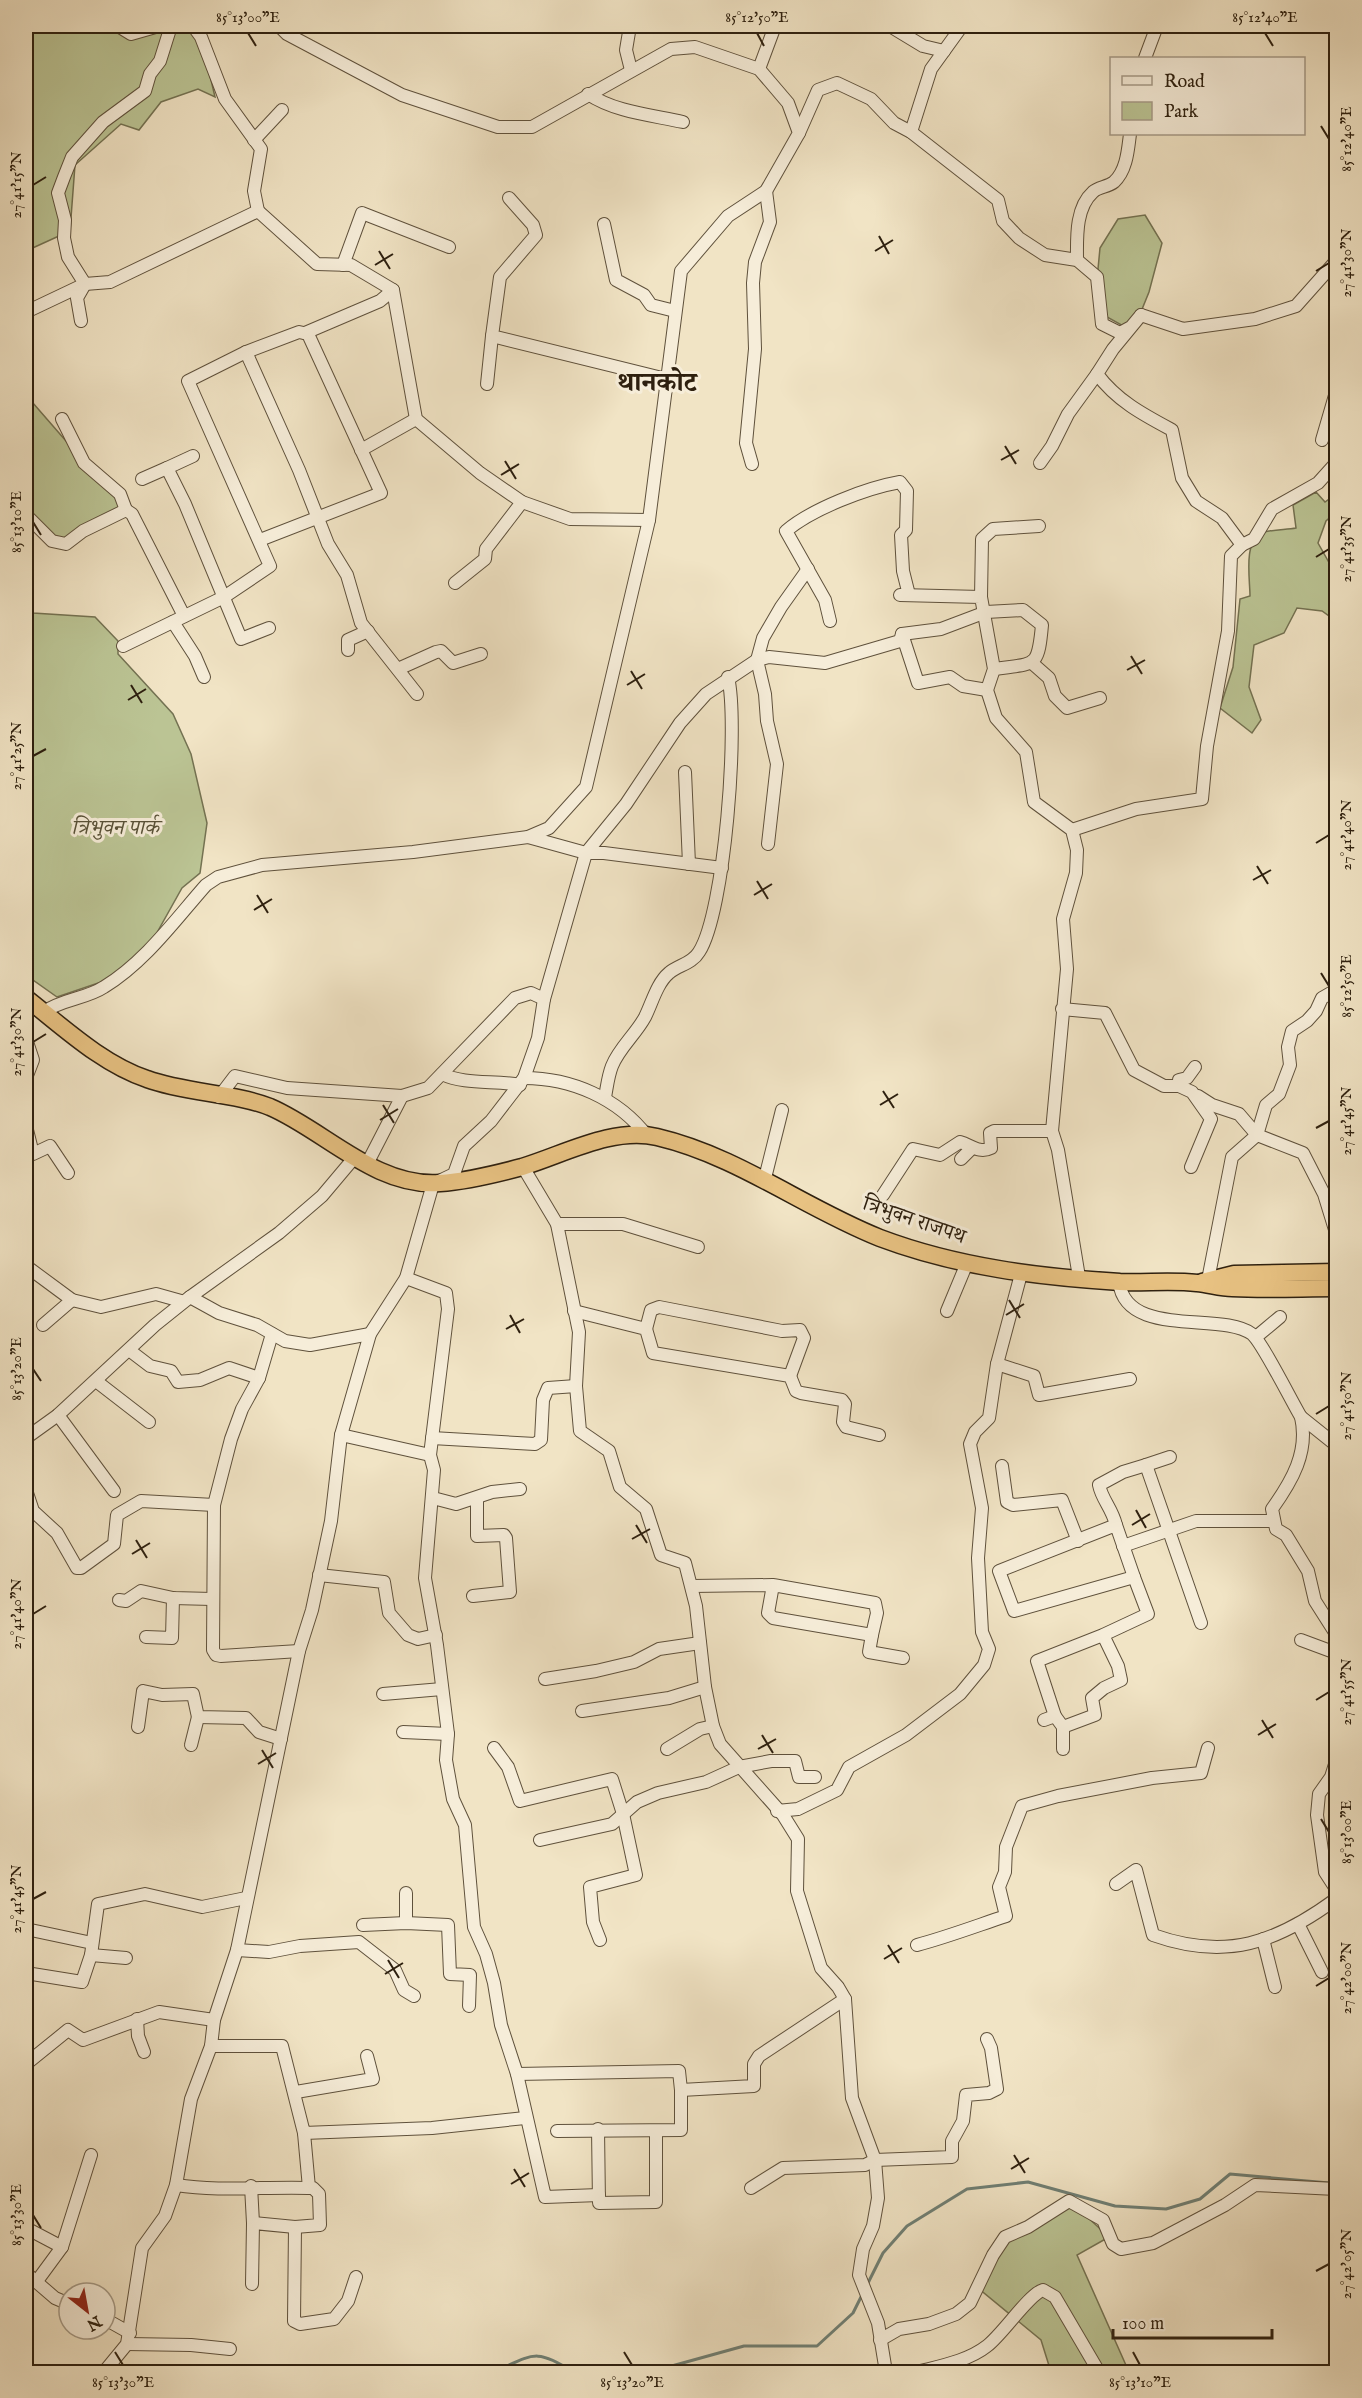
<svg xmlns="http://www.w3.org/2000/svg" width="1362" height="2398" font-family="'IM FELL English','Noto Serif Devanagari',serif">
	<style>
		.green { fill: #bbc494; stroke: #747252; stroke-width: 1.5 }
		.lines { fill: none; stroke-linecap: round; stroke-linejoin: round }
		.stream { stroke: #6f7f74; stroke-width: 3 }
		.minor-casing { stroke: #5f513c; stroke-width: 14 }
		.highway-casing { stroke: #2e200f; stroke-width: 19 }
		.minor { stroke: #f6edd9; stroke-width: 12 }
		.highway { stroke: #e8c282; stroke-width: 16 }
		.ticks { fill: none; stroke: #2e200f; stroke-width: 2 }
		.labels { text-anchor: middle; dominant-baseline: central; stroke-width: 6; stroke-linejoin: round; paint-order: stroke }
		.park-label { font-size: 21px; font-style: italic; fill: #585137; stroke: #f6edd9 }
		.street-label { font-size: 21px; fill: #2e200f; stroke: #f6edd9 }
		.district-label { font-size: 27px; font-weight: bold; fill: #2e200f; stroke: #f6edd9 }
		.neatline { fill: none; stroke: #2e200f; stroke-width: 2 }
		.ticks-label { font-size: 15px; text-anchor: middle; fill: #2e200f }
	</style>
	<rect width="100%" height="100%" fill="#f1e4c5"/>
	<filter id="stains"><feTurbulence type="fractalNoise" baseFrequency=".00333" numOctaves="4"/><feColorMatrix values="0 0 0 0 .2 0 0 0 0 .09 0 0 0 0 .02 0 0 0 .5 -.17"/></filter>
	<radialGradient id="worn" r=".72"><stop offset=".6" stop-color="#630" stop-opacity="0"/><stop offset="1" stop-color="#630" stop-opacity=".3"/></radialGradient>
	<!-- green -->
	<g class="green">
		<path d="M26 26H191L201 37 215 97 198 89 161 102 139 130 121 124 75 165 70 231 26 251Z"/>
		<path d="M1145 215 1162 243 1149 292 1136 324 1125 327 1107 317 1098 269 1100 248 1118 219Z"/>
		<path d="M26 395 126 510 66 544 26 519Z"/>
		<path d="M1316 492 1325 502 1336 494V512L1326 521 1318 543 1336 575V621L1322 611 1297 608 1284 633 1254 645 1249 687 1261 720 1252 733 1220 708 1233 667 1240 599 1250 596C1250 579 1243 541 1262 533 1272 529 1286 530 1296 528L1293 505Z"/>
		<path d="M26 598 33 613 95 617 118 641V654L173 714 191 754 207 823 200 873 182 888 145 954 116 977 57 997 26 975Z"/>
		<path d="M1072 2203 1109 2237 1077 2255 1129 2372H1051L1041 2340 978 2288 1005 2237Z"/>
	</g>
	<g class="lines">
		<!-- stream -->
		<g class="stream">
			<path d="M867 2285 883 2253 907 2226 967 2189 1028 2182 1115 2206 1166 2209 1200 2199 1230 2174 1329 2183"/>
			<path d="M494 2372C532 2355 536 2347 573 2372"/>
			<path d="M650 2372 744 2346H817L853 2313 863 2293"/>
		</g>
		<defs>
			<g id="minor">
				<path d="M118 26 131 34 159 26"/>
				<path d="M193 26 201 37 225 99 261 149 254 191 258 211"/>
				<path d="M630 26 626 50 631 70"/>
				<path d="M890 26 923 46 944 51"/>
				<path d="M1145 58 1157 26"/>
				<path d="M759 69 775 26"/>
				<path d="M588 94C615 112 651 115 683 122"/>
				<path d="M911 132 931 69 962 26"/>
				<path d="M799 133 818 90 837 83 871 99 894 123 911 132 998 200 1003 221 1019 238 1045 255 1077 260 1097 277 1102 324 1120 333 1131 327 1141 315 1113 349 1097 374C1117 401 1144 415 1172 430L1182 478 1196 501 1222 518 1242 545"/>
				<path d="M254 140 282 110"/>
				<path d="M509 198 533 225 536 235 500 277 492 336 666 379"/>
				<path d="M604 224 616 280 644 295 651 305 675 311"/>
				<path d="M1077 260C1077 239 1075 208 1093 192 1098 187 1108 187 1114 182 1127 170 1128 149 1130 134"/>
				<path d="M343 265 362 213 449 247"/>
				<path d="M26 312 85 284 110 282 258 211 317 264 351 265 393 290 416 419 480 473 522 502 570 519 649 520"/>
				<path d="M1141 315 1183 329 1255 319 1296 306 1336 261"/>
				<path d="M81 321 77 298 85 284 68 257 64 238 65 220 58 193 64 177 72 157 103 122 145 91 150 74 160 61 171 26"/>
				<path d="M305 333 380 301 393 290"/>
				<path d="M246 352 299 470 328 544 347 575 361 623 417 694"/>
				<path d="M487 384 492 336"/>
				<path d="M62 419 84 463 120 494 126 510"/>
				<path d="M1322 440 1336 392"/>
				<path d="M361 450 416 419"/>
				<path d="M193 456 167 468 185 504 241 639 269 628"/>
				<path d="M1040 463 1052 446 1068 414 1097 374"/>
				<path d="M752 464 746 443 755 349 753 283 755 262 770 222 766 191"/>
				<path d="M142 479 167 468"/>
				<path d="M26 515 52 541 66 544 83 531 126 510 132 514 184 616"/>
				<path d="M455 583 485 559 486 549 522 502"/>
				<path d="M900 595 981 597 994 669 987 690 996 718 1026 752 1034 802 1072 830 1077 850 1076 873 1063 919 1067 969 1052 1131 1058 1150 1079 1277"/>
				<path d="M981 597 982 539 993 529 1039 526"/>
				<path d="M830 621 825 600 786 531C812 509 866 488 900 482L907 491 906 530 901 535 903 571 909 595"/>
				<path d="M173 622 195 656 204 677"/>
				<path d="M902 634 918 683 950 677 963 686 987 690"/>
				<path d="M123 646 224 597 270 566 188 381 246 352 299 332 308 334 381 493 260 540"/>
				<path d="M348 650V640L368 631"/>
				<path d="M1032 663 1049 678 1055 696 1067 708 1100 698"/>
				<path d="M398 669 436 652 441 651 453 663 481 654"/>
				<path d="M685 772 689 864"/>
				<path d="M1072 830 1136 809 1202 799 1207 746 1228 631 1231 556 1242 545 1254 539 1272 509 1318 483 1336 463"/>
				<path d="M528 837 586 853H604L722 868"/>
				<path d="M768 844 777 764 767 721 765 694 757 660 763 638 781 607 808 569"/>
				<path d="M1062 1009 1105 1013 1134 1070 1164 1086H1179L1192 1092 1211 1119 1191 1167"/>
				<path d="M44 1012C62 999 86 999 104 987 145 962 175 920 206 885L218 877 262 865 413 852 528 837 549 828 586 787 649 520 681 271 728 216 766 191 799 133 788 103 759 69 695 47 671 49 532 127H498L402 95 287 34 279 26"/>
				<path d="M26 1039 33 1060 26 1078"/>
				<path d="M442 1074C465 1085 495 1080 520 1085"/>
				<path d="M524 1078C571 1078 618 1098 647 1136"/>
				<path d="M1179 1086V1080L1187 1078 1195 1067"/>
				<path d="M1198 1096 1212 1105 1239 1114 1257 1135"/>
				<path d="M219 1097 235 1076 287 1088 402 1096 428 1088 515 998 531 993 544 999"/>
				<path d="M605 1097C607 1087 608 1076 612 1066 619 1048 636 1034 645 1017 652 1003 657 983 669 973 678 965 692 964 699 952 725 912 739 724 728 677"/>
				<path d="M26 1126 33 1154 50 1146 68 1173"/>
				<path d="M1257 1135 1266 1105 1279 1094 1290 1065 1288 1047 1292 1031 1307 1021 1316 1011 1322 998 1336 990"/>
				<path d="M354 1158 322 1196 279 1233 190 1297 219 1313 257 1325 285 1341 310 1345 370 1334"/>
				<path d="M961 1159 972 1148"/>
				<path d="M367 1164 402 1096"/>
				<path d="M523 1167 557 1224 579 1332 576 1386 580 1431 609 1451 620 1487 646 1509 661 1555 685 1563 696 1606 705 1687 713 1726 720 1744 783 1815 798 1839 797 1891 821 1968 838 1987 845 1999 852 2098 875 2160 878 2198 873 2226 863 2249 859 2275 878 2323 886 2372"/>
				<path d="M765 1178 782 1110"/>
				<path d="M883 1195 913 1149 940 1155 960 1142C971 1145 979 1154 991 1148L990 1133 994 1131H1052"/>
				<path d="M557 1224H623L698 1247"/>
				<path d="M26 1266 72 1300 101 1307 156 1294 181 1301"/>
				<path d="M406 1278 446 1293 448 1309 430 1455 434 1470 425 1578 437 1645 448 1734 446 1760 453 1799 465 1825 474 1927 486 1954 494 1983 501 2025 517 2074 545 2197 599 2195"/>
				<path d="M1208 1280 1232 1157 1257 1135 1303 1153 1324 1194 1336 1233"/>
				<path d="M1119 1282C1126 1339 1221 1311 1252 1334 1262 1342 1292 1402 1301 1417 1309 1452 1292 1481 1272 1509L1276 1529 1286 1535 1308 1571 1315 1601 1336 1634"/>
				<path d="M574 1311 646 1329 653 1353 790 1376 796 1391 801 1393 842 1400 845 1404 843 1422 846 1427 879 1435"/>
				<path d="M947 1311 967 1263"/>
				<path d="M43 1325 72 1300"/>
				<path d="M646 1329 651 1310 659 1307 782 1331 800 1330 804 1338 790 1376"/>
				<path d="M272 1334 259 1378 242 1409 231 1439 214 1505 213 1650 216 1655 221 1656 299 1651"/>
				<path d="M1256 1337 1280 1317"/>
				<path d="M129 1350 150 1366 171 1371 178 1382 200 1380 229 1368 259 1378"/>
				<path d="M997 1364 1034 1376 1039 1395 1130 1379"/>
				<path d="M96 1381 149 1422"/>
				<path d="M58 1415 114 1491"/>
				<path d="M1301 1417 1336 1445"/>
				<path d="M341 1435 430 1455"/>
				<path d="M26 1438 58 1415 155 1325 190 1297"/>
				<path d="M432 1438 535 1444 541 1440 543 1400 548 1388 576 1386"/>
				<path d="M1146 1465 1170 1457"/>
				<path d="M1002 1466 1007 1502 1013 1505 1062 1500 1078 1541"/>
				<path d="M26 1490 33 1511 57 1533 77 1568H81L114 1544 117 1515 141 1501 214 1505"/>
				<path d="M433 1498 456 1504 492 1492 520 1489"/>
				<path d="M1116 1525 1134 1577 1014 1611 999 1571Z"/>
				<path d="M1116 1525C1112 1508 1102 1500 1099 1485L1123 1472 1146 1465 1201 1623"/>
				<path d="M1123 1546 1196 1521H1274"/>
				<path d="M319 1575 384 1582 389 1613 408 1635 418 1639 436 1635"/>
				<path d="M692 1586 773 1585 875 1603 877 1613 872 1635 773 1618 768 1613 773 1585"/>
				<path d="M473 1596 510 1592 506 1538 504 1535 477 1536V1498"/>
				<path d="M119 1600 126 1601 141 1591 173 1598 212 1599"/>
				<path d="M872 1635 869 1652 903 1658"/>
				<path d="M1103 1635 1118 1666 1121 1680 1104 1688 1092 1698 1095 1715 1063 1727 1055 1716 1037 1661 1103 1635 1148 1614 1134 1577"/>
				<path d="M146 1637 172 1638 173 1598"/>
				<path d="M1301 1640 1336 1653"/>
				<path d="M545 1679 596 1671 634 1662 659 1649 700 1643"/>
				<path d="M383 1694 442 1689"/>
				<path d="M582 1711 669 1698 705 1687"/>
				<path d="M1044 1720 1055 1716"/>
				<path d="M138 1727 143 1691 162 1695 193 1694 198 1717 246 1718 259 1732 281 1739"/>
				<path d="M1063 1727V1749"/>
				<path d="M403 1732 448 1734"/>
				<path d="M191 1745 198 1717"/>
				<path d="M494 1748 508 1767 520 1801 612 1779 623 1814 636 1875 590 1887 593 1922 600 1940"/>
				<path d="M667 1749 700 1729 713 1726"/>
				<path d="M1336 1761 1331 1777 1319 1794 1317 1815 1325 1872 1336 1889"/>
				<path d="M777 1811 798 1809 837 1790 849 1767 906 1735 960 1694 984 1665 989 1649 982 1632 978 1558 982 1508 970 1444 975 1432 989 1418 997 1364 1021 1274"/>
				<path d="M540 1840 612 1824 637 1802 658 1793 706 1782 739 1767 771 1761H795L799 1777H815"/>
				<path d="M1116 1884 1136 1870 1153 1935C1226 1961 1276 1943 1336 1899"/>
				<path d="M406 1923V1893"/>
				<path d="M1298 1924 1322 1972"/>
				<path d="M363 1925 406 1923 448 1925 450 1974 470 1975 469 2006"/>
				<path d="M26 1929 92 1943"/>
				<path d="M1263 1939 1275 1987"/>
				<path d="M917 1945C947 1937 976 1926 1006 1916L999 1887 1005 1872 1006 1847 1022 1806 1058 1796 1152 1778 1201 1773 1208 1748"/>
				<path d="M237 1950 269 1952 300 1946 359 1942 395 1970 404 1990 414 1996"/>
				<path d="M91 1955 126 1958"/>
				<path d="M26 1973 82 1982 91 1955 98 1904 145 1894 202 1907 246 1898"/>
				<path d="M137 2019 138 2036 144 2052"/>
				<path d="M211 2046H282L304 2133 432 2128 525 2118"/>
				<path d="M26 2064 68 2030 83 2040 159 2012 214 2020"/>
				<path d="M517 2074 679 2071 681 2090 754 2086V2064L759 2056 845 1999"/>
				<path d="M296 2092 373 2079 367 2056"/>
				<path d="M598 2129 599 2203 656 2202V2132"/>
				<path d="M557 2131 681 2130V2090"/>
				<path d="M304 2133 309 2188"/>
				<path d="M176 2185C221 2192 267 2186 313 2188L319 2194 320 2225 295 2227 253 2223 252 2284"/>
				<path d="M251 2186 253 2223"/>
				<path d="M751 2188 783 2168 865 2165 875 2160 952 2157V2141L963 2121 966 2095 989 2093 997 2089 991 2048 987 2039"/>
				<path d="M295 2227 294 2321 300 2324 334 2319 348 2301 356 2277"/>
				<path d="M26 2228 62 2247"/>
				<path d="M26 2273 55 2298 69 2304"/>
				<path d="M37 2281 62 2247 91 2155"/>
				<path d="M105 2319 130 2333"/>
				<path d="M880 2340 899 2329 929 2324 956 2314 970 2303 993 2255 1005 2237 1028 2227 1069 2201 1103 2220 1113 2244 1121 2249 1153 2243 1225 2205 1255 2185 1336 2189"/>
				<path d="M127 2344 191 2345 230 2349"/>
				<path d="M104 2372 127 2344 142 2248 165 2216 176 2185 191 2099 211 2046 214 2020 237 1950 299 1651 312 1610 331 1521 341 1435 370 1334 406 1278 433 1184 454 1174 464 1146 491 1121 524 1078 538 1038 544 999 586 853 626 804 680 723 706 694 757 660 769 657 825 663 900 641 902 634 941 629 986 612 1023 610 1042 625C1038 669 1036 663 994 669"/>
				<path d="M917 2372C940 2366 968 2361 987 2346 1003 2334 1029 2294 1043 2290L1055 2297 1099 2372"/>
			</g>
			<g id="highway">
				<path d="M26 998C63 1027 102 1064 147 1079 185 1093 235 1093 270 1107 324 1130 376 1188 440 1183 468 1181 496 1174 522 1167 565 1154 612 1127 657 1137 738 1156 804 1208 880 1238 957 1267 1039 1277 1120 1282 1146 1283 1172 1280 1197 1283 1209 1284 1220 1288 1232 1288 1266 1290 1302 1288 1336 1288"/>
				<path d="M1202 1282 1234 1274 1336 1272"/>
			</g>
		</defs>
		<!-- minor casing -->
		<use href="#minor" class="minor-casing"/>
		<!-- highway casing -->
		<use href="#highway" class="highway-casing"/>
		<!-- minor -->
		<use href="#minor" class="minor"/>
		<!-- highway -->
		<use href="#highway" class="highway"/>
	</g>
	<!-- ticks -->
	<path class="ticks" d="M248 33 256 46M757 33 764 46M1265 33 1273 46M1321 126 1329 139M33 185 46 177M879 236 889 254M379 251 390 269M875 251 893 240M375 265 393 254M1316 271 1329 263M1005 446 1016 464M1001 460 1019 450M505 461 516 479M501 475 519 464M33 522 41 535M1316 557 1329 549M1131 656 1142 674M1127 670 1145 660M631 671 642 689M131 685 142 703M627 685 645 674M128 700 146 689M33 756 46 749M1316 843 1329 835M1257 866 1268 884M1253 880 1271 870M757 881 768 899M257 895 268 913M754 895 772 884M254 910 272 899M1321 973 1329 986M33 1042 46 1034M883 1091 894 1108M383 1105 394 1123M880 1105 898 1094M380 1120 398 1109M1316 1128 1329 1121M1009 1300 1020 1318M510 1315 520 1333M1006 1315 1024 1304M506 1329 524 1319M33 1369 41 1381M1316 1414 1329 1406M1136 1510 1146 1528M636 1525 647 1543M1132 1525 1150 1514M632 1539 650 1529M136 1540 147 1558M132 1554 150 1543M33 1614 46 1606M1316 1700 1329 1692M1262 1720 1273 1738M762 1735 773 1753M1258 1735 1276 1724M758 1749 776 1739M262 1750 273 1768M258 1764 276 1753M1321 1819 1329 1832M33 1899 46 1892M888 1945 899 1963M884 1959 902 1948M388 1960 399 1978M385 1974 403 1963M1316 1986 1329 1978M1014 2155 1025 2173M514 2169 525 2187M1011 2169 1029 2158M511 2184 529 2173M33 2215 41 2228M1316 2271 1329 2264M115 2352 123 2365M624 2352 632 2365M1133 2352 1140 2365"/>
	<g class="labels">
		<!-- park labels -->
		<g class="park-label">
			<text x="115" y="828">त्रिभुवन पार्क</text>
		</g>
		<!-- street labels -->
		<g class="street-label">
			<text transform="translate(914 1221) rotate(19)">त्रिभुवन राजपथ</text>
		</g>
		<!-- district labels -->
		<g class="district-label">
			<text x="657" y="384">थानकोट</text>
		</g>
	</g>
	<!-- margin -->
	<rect width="1362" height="2398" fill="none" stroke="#f1e4c5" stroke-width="66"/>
	<!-- legend -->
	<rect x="1110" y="57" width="195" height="78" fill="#f6edd9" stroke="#a69b88" stroke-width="1.5"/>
	<rect x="1122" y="76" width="30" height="9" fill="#f6edd9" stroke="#a69b88" stroke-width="1.5"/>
	<text x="1164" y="87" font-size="18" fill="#2e200f">Road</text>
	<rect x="1122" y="102" width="30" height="18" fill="#bbc494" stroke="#a69b88" stroke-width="1.5"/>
	<text x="1164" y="117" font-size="18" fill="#2e200f">Park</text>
	<!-- north arrow -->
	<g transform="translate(87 2311) rotate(149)"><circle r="28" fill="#f6edd9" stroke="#a69b88" stroke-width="1.5"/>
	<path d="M0-4.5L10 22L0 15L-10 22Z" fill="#8f2418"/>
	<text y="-9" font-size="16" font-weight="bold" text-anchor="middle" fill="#2e200f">N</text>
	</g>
	<!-- scale -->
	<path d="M1113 2329v9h159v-9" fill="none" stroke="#2e200f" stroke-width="3"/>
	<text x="1122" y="2329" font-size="18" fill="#2e200f" stroke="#f6edd9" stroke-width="4.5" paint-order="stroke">100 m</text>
	<rect x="33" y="33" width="1296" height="2332" class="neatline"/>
	<g class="ticks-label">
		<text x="248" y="22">85°13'00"E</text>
		<text x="757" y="22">85°12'50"E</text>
		<text x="1265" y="22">85°12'40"E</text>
		<text transform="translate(1346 139) rotate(-90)" y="5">85°12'40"E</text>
		<text transform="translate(16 185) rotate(-90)" y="5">27°41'15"N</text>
		<text transform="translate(1346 263) rotate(-90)" y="5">27°41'30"N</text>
		<text transform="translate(16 522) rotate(-90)" y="5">85°13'10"E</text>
		<text transform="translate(1346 549) rotate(-90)" y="5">27°41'35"N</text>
		<text transform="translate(16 756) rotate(-90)" y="5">27°41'25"N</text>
		<text transform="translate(1346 835) rotate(-90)" y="5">27°41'40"N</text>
		<text transform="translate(1346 986) rotate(-90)" y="5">85°12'50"E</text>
		<text transform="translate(16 1042) rotate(-90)" y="5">27°41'30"N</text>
		<text transform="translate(1346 1121) rotate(-90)" y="5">27°41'45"N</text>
		<text transform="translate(16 1369) rotate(-90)" y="5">85°13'20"E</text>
		<text transform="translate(1346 1406) rotate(-90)" y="5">27°41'50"N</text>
		<text transform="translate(16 1614) rotate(-90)" y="5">27°41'40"N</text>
		<text transform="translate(1346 1692) rotate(-90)" y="5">27°41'55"N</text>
		<text transform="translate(1346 1832) rotate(-90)" y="5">85°13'00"E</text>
		<text transform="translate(16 1899) rotate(-90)" y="5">27°41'45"N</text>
		<text transform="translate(1346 1978) rotate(-90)" y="5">27°42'00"N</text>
		<text transform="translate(16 2215) rotate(-90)" y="5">85°13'30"E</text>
		<text transform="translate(1346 2264) rotate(-90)" y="5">27°42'05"N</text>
		<text x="123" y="2387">85°13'30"E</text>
		<text x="632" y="2387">85°13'20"E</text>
		<text x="1140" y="2387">85°13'10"E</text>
	</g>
	<rect width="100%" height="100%" filter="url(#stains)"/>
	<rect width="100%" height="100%" fill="url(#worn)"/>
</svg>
